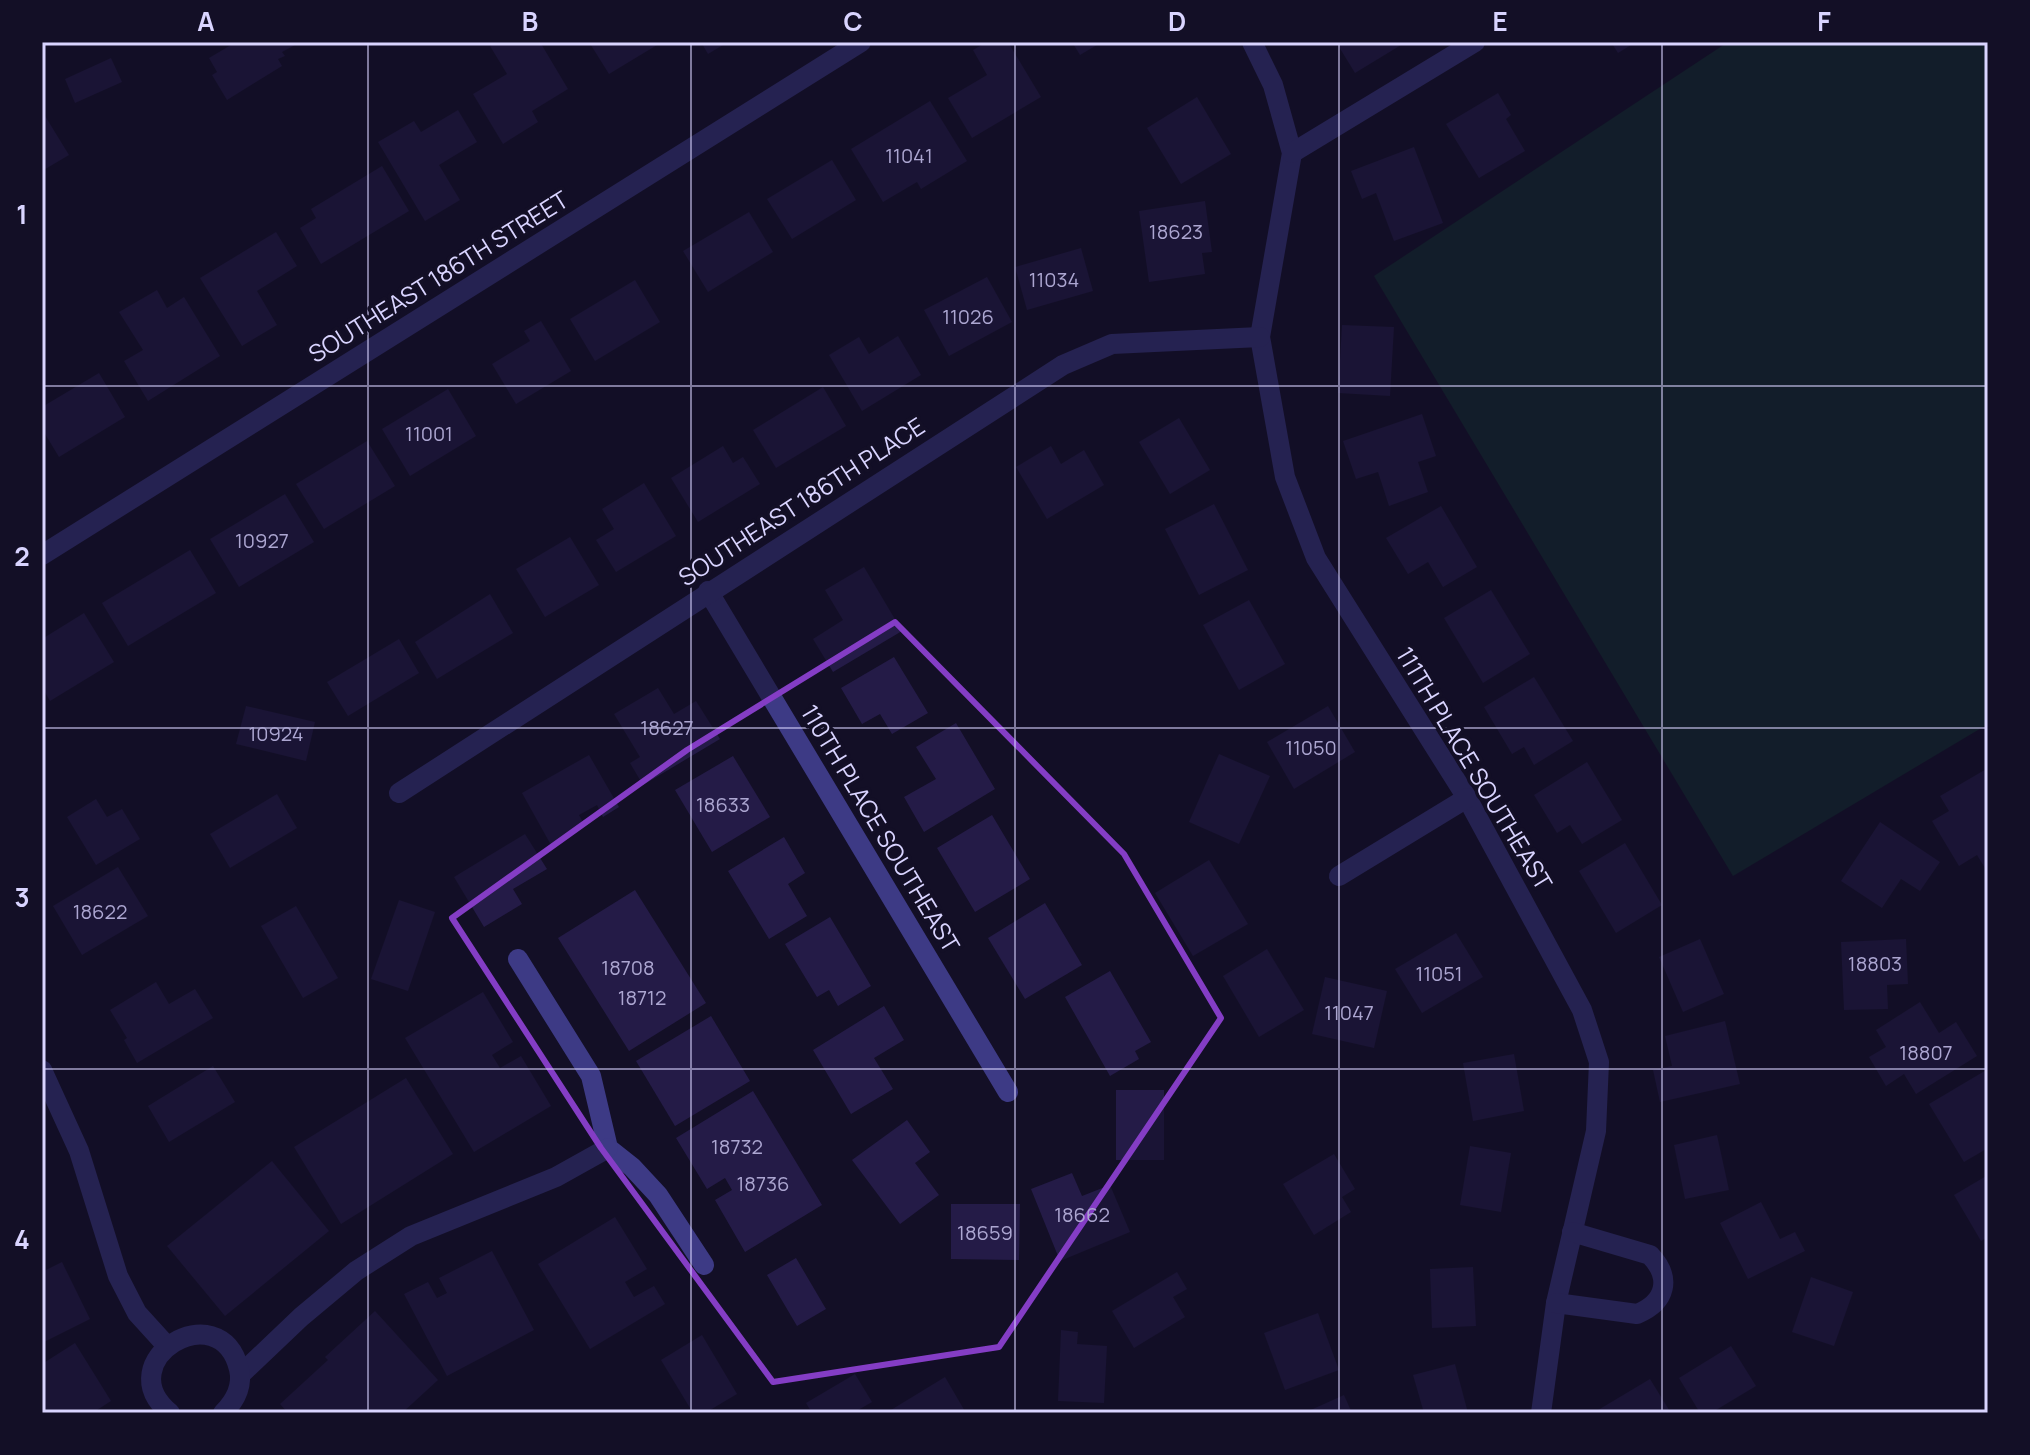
<svg xmlns="http://www.w3.org/2000/svg" width="2030" height="1455" font-family="Manrope,sans-serif">
	<style>
		.green { fill: #12302f }
		.building { fill: #241b47 }
		.lines { fill: none; stroke-linecap: round; stroke-linejoin: round }
		.street { stroke: #3d3a85; stroke-width: 20 }
		.marked { fill: none; stroke: #843dc5; stroke-width: 6; stroke-linejoin: round }
		.grid { fill: none; stroke: #d9d4ff; stroke-width: 2; stroke-opacity: 0.55 }
		.labels { text-anchor: middle; dominant-baseline: central; stroke-width: 7; stroke-linejoin: round; paint-order: stroke }
		.number-label { font-size: 20px; fill: #aca6d1 }
		.street-label { font-size: 24px; fill: #d9d4ff; stroke: #130f26 }
		.neatline { fill: none; stroke: #d9d4ff; stroke-width: 3 }
		.grid-label { font-size: 26px; text-anchor: middle; font-weight: bold; fill: #d9d4ff }
	</style>
	<rect width="100%" height="100%" fill="#130f26"/>
	<!-- green -->
	<path class="green" d="M1728 42H1982L1988 52V724L1733 876 1374 276Z"/>
	<!-- building -->
	<g class="building">
		<path d="M236 42H293L295 45 282 52 285 56 278 59 282 66 227 100 212 75 217 72 209 58Z"/>
		<path d="M497 42H540L568 89 532 111 538 122 503 144 473 94 507 74 490 46Z"/>
		<path d="M589 42H662L609 74Z"/>
		<path d="M701 42H728L708 54Z"/>
		<path d="M987 42H1008L1041 97 972 138 948 98 987 75 973 50Z"/>
		<path d="M1072 42H1102L1080 55Z"/>
		<path d="M1336 42H1406L1355 73Z"/>
		<path d="M1611 42H1636L1618 53Z"/>
		<path d="M111 58 122 82 75 103 65 79Z"/>
		<path d="M1498 93 1511 115 1506 119 1525 151 1479 178 1446 124Z"/>
		<path d="M1197 97 1231 154 1181 184 1147 128Z"/>
		<path d="M930 101 967 161 921 189 917 182 883 202 851 149Z"/>
		<path d="M458 110 477 142 439 165 460 200 425 221 378 142 414 121 421 132Z"/>
		<path d="M42 111 69 155 42 171Z"/>
		<path d="M1414 147 1443 223 1394 241 1376 193 1362 199 1351 171Z"/>
		<path d="M832 160 856 200 792 239 767 199Z"/>
		<path d="M382 166 409 211 321 264 300 228 316 218 311 209Z"/>
		<path d="M1205 201 1212 252 1202 253 1205 274 1149 282 1139 211Z"/>
		<path d="M749 212 773 252 708 292 683 251Z"/>
		<path d="M276 232 297 266 257 291 277 325 242 346 200 278Z"/>
		<path d="M1081 248 1093 291 1027 310 1015 267Z"/>
		<path d="M987 277 1012 322 949 356 924 310Z"/>
		<path d="M635 280 660 322 595 361 570 319Z"/>
		<path d="M157 290 167 308 184 297 220 356 148 401 124 361 143 350 119 312Z"/>
		<path d="M541 321 571 371 516 404 492 364 530 341 524 331Z"/>
		<path d="M1342 325 1394 327 1390 396 1338 393Z"/>
		<path d="M898 336 921 375 862 411 829 355 859 337 869 354Z"/>
		<path d="M99 373 125 417 59 457 42 429V407Z"/>
		<path d="M823 387 846 426 776 468 753 430Z"/>
		<path d="M448 389 476 436 410 476 382 429Z"/>
		<path d="M1422 414 1436 456 1418 462 1428 492 1389 506 1378 472 1356 479 1343 441Z"/>
		<path d="M1179 418 1210 470 1170 494 1139 442Z"/>
		<path d="M367 441 395 486 324 529 296 484Z"/>
		<path d="M723 446 733 463 743 457 760 484 698 522 671 478Z"/>
		<path d="M1051 446 1061 464 1084 450 1104 485 1047 519 1016 467Z"/>
		<path d="M644 483 676 536 616 572 596 540 614 529 602 509Z"/>
		<path d="M285 494 314 542 239 587 210 539Z"/>
		<path d="M1214 504 1248 570 1199 595 1165 529Z"/>
		<path d="M1441 506 1477 567 1443 587 1428 562 1408 574 1386 538Z"/>
		<path d="M570 537 599 585 545 617 516 569Z"/>
		<path d="M190 550 216 593 128 646 102 603Z"/>
		<path d="M864 567 902 631 833 672 813 639 843 620 825 590Z"/>
		<path d="M1491 590 1530 654 1483 683 1444 618Z"/>
		<path d="M490 594 513 633 437 679 415 642Z"/>
		<path d="M1249 600 1285 664 1239 690 1203 625Z"/>
		<path d="M84 613 114 662 50 701 42 687V639Z"/>
		<path d="M399 639 419 673 348 716 327 682Z"/>
		<path d="M894 657 928 713 892 734 880 714 862 724 841 688Z"/>
		<path d="M1534 677 1573 741 1534 765 1524 747 1512 754 1484 707Z"/>
		<path d="M658 688 674 714 696 701 720 739 643 785 630 763 640 757 614 714Z"/>
		<path d="M246 706 315 722 306 761 236 744Z"/>
		<path d="M1328 706 1355 752 1294 789 1267 742Z"/>
		<path d="M956 723 995 789 924 832 904 797 936 779 916 747Z"/>
		<path d="M1219 754 1270 776 1239 844 1189 822Z"/>
		<path d="M589 755 619 807 603 817 597 805 579 815 585 826 551 845 522 793Z"/>
		<path d="M733 756 770 817 712 852 675 790Z"/>
		<path d="M1587 762 1622 820 1582 844 1570 825 1557 833 1534 795Z"/>
		<path d="M1988 768V873L1977 855 1959 866 1932 821 1949 811 1940 796Z"/>
		<path d="M277 794 297 828 230 868 210 834Z"/>
		<path d="M96 799 107 817 122 809 140 839 96 865 67 817Z"/>
		<path d="M992 815 1030 879 975 912 937 848Z"/>
		<path d="M1880 822 1940 862 1920 891 1901 879 1882 908 1841 881Z"/>
		<path d="M525 834 547 869 513 889 522 904 484 927 454 877Z"/>
		<path d="M784 837 805 873 788 884 807 916 769 939 728 871Z"/>
		<path d="M1625 843 1662 905 1616 933 1579 871Z"/>
		<path d="M1209 860 1248 924 1193 956 1155 893Z"/>
		<path d="M118 867 148 916 82 955 53 906Z"/>
		<path d="M635 890 706 1003 629 1051 558 938Z"/>
		<path d="M399 900 435 912 408 991 371 979Z"/>
		<path d="M1045 903 1082 965 1025 999 988 938Z"/>
		<path d="M296 906 338 978 303 998 261 926Z"/>
		<path d="M830 917 871 986 838 1006 829 990 817 997 785 944Z"/>
		<path d="M1456 933 1483 977 1422 1013 1395 969Z"/>
		<path d="M1700 939 1724 994 1683 1012 1659 957Z"/>
		<path d="M1906 939 1908 984 1887 985 1888 1009 1844 1010 1841 942Z"/>
		<path d="M1267 949 1304 1010 1259 1037 1223 976Z"/>
		<path d="M1110 971 1151 1042 1135 1051 1139 1059 1110 1076 1065 997Z"/>
		<path d="M1325 977 1387 991 1374 1048 1312 1034Z"/>
		<path d="M156 982 169 1004 195 989 213 1018 137 1063 124 1040 127 1038 110 1010Z"/>
		<path d="M483 992 513 1042 492 1055 500 1068 521 1056 551 1106 474 1152 405 1038Z"/>
		<path d="M1920 1002 1939 1033 1956 1022 1977 1056 1916 1094 1904 1074 1886 1086 1869 1057 1886 1047 1876 1030Z"/>
		<path d="M884 1006 904 1040 874 1058 893 1089 851 1114 813 1050Z"/>
		<path d="M711 1016 750 1081 675 1126 636 1061Z"/>
		<path d="M1725 1021 1740 1084 1660 1102 1653 1070 1672 1066 1665 1036Z"/>
		<path d="M1514 1054 1524 1111 1473 1121 1463 1063Z"/>
		<path d="M213 1066 235 1102 169 1142 148 1106Z"/>
		<path d="M1988 1069V1148L1964 1162 1929 1104Z"/>
		<path d="M406 1078 453 1154 341 1224 294 1147Z"/>
		<rect x="1116" y="1090" width="48" height="70"/>
		<path d="M753 1091 822 1205 745 1252 715 1200 732 1190 725 1178 707 1189 676 1138Z"/>
		<path d="M907 1120 930 1152 915 1163 939 1195 900 1224 852 1160Z"/>
		<path d="M1717 1135 1729 1190 1685 1199 1674 1145Z"/>
		<path d="M1470 1146 1511 1153 1501 1212 1460 1205Z"/>
		<path d="M1334 1154 1355 1189 1342 1197 1351 1212 1314 1235 1283 1184Z"/>
		<path d="M272 1161 329 1231 225 1316 167 1246Z"/>
		<path d="M1072 1173 1082 1196 1110 1185 1130 1232 1060 1261 1031 1189Z"/>
		<path d="M1988 1175V1237L1981 1241 1954 1195Z"/>
		<path d="M1761 1202 1780 1239 1795 1232 1805 1251 1748 1279 1720 1223Z"/>
		<path d="M951 1204H1020L1019 1260 951 1259Z"/>
		<path d="M615 1217 647 1269 625 1282 634 1297 654 1286 665 1304 590 1349 538 1264Z"/>
		<path d="M492 1251 534 1330 447 1376 404 1294 428 1282 437 1298 447 1293 439 1278Z"/>
		<path d="M796 1258 826 1309 797 1326 767 1275Z"/>
		<path d="M62 1262 90 1319 42 1343V1272Z"/>
		<path d="M1473 1267 1476 1326 1432 1328 1430 1269Z"/>
		<path d="M1177 1272 1187 1289 1173 1297 1185 1317 1134 1348 1112 1311Z"/>
		<path d="M1811 1277 1853 1292 1834 1346 1792 1332Z"/>
		<path d="M375 1311 438 1380 402 1413H288L280 1404 328 1360 325 1357Z"/>
		<path d="M1318 1313 1339 1370 1285 1390 1264 1333Z"/>
		<path d="M1061 1330 1078 1332 1077 1344 1107 1346 1104 1403 1058 1401Z"/>
		<path d="M702 1335 737 1394 705 1413H693L661 1360Z"/>
		<path d="M75 1343 111 1401 97 1410 99 1413H42V1364Z"/>
		<path d="M1731 1346 1756 1386 1711 1413H1700L1679 1378Z"/>
		<path d="M1455 1364 1468 1413H1424L1413 1375Z"/>
		<path d="M855 1374 872 1402 853 1413H812L806 1403Z"/>
		<path d="M945 1377 966 1413H886Z"/>
		<path d="M1650 1379 1671 1413H1593Z"/>
		<path d="M1344 1395 1352 1413H1304Z"/>
	</g>
	<g class="lines">
		<!-- street -->
		<g class="street">
			<path d="M1252 42 1273 85 1292 153 1260 337 1285 477 1316 558 1467 798 1582 1010 1599 1062 1596 1131 1556 1303 1541 1413"/>
			<path d="M1292 153 1475 42"/>
			<path d="M42 555 861 42"/>
			<path d="M708 591 1008 1092"/>
			<path d="M399 793 1063 365 1112 344 1260 337"/>
			<path d="M1339 876 1467 798"/>
			<path d="M518 959 591 1076 608 1148 632 1167 658 1195 704 1265"/>
			<path d="M42 1070 79 1151 118 1276 137 1313 167 1346"/>
			<path d="M1556 1303 1637 1314C1666 1302 1672 1278 1650 1255L1572 1232"/>
			<path d="M240 1375 301 1317 356 1271 411 1236 556 1177 608 1148"/>
			<path d="M170 1413C107 1361 220 1292 239 1369 243 1386 235 1401 223 1413"/>
		</g>
	</g>
	<!-- marked area -->
	<path d="M0 0H2030V1455H0ZM895 622 1124 854 1221 1018 999 1347 773 1382 601 1148 452 918 687 750Z" fill="#130f26" fill-opacity=".55" fill-rule="evenodd"/>
	<path class="marked" d="M895 622 1124 854 1221 1018 999 1347 773 1382 601 1148 452 918 687 750Z"/>
	<!-- grid -->
	<path class="grid" d="M368 42V1413M691 42V1413M1015 42V1413M1339 42V1413M1662 42V1413M42 386H1988M42 728H1988M42 1069H1988"/>
	<g class="labels">
		<!-- number labels -->
		<g class="number-label">
			<text x="909" y="155">11041</text>
			<text x="1176" y="231">18623</text>
			<text x="1054" y="279">11034</text>
			<text x="968" y="316">11026</text>
			<text x="429" y="433">11001</text>
			<text x="262" y="540">10927</text>
			<text x="667" y="727">18627</text>
			<text x="276" y="733">10924</text>
			<text x="1311" y="747">11050</text>
			<text x="723" y="804">18633</text>
			<text x="100" y="911">18622</text>
			<text x="1875" y="963">18803</text>
			<text x="628" y="967">18708</text>
			<text x="1439" y="973">11051</text>
			<text x="642" y="997">18712</text>
			<text x="1349" y="1012">11047</text>
			<text x="1926" y="1052">18807</text>
			<text x="737" y="1146">18732</text>
			<text x="763" y="1183">18736</text>
			<text x="1082" y="1214">18662</text>
			<text x="985" y="1232">18659</text>
		</g>
		<!-- street labels -->
		<g class="street-label">
			<text transform="translate(438 276) rotate(-32)">SOUTHEAST 186TH STREET</text>
			<text transform="translate(801 501) rotate(-33)">SOUTHEAST 186TH PLACE</text>
			<text transform="translate(1475 768) rotate(59)">111TH PLACE SOUTHEAST</text>
			<text transform="translate(881 828) rotate(59)">110TH PLACE SOUTHEAST</text>
		</g>
	</g>
	<!-- border -->
	<rect width="2030" height="1455" fill="none" stroke="#130f26" stroke-width="88"/>
	<rect x="44" y="44" width="1942" height="1367" class="neatline"/>
	<g class="grid-label">
		<text x="206" y="31">A</text>
		<text x="530" y="31">B</text>
		<text x="853" y="31">C</text>
		<text x="1177" y="31">D</text>
		<text x="1500" y="31">E</text>
		<text x="1824" y="31">F</text>
		<text x="22" y="224">1</text>
		<text x="22" y="566">2</text>
		<text x="22" y="907">3</text>
		<text x="22" y="1249">4</text>
	</g>
</svg>
